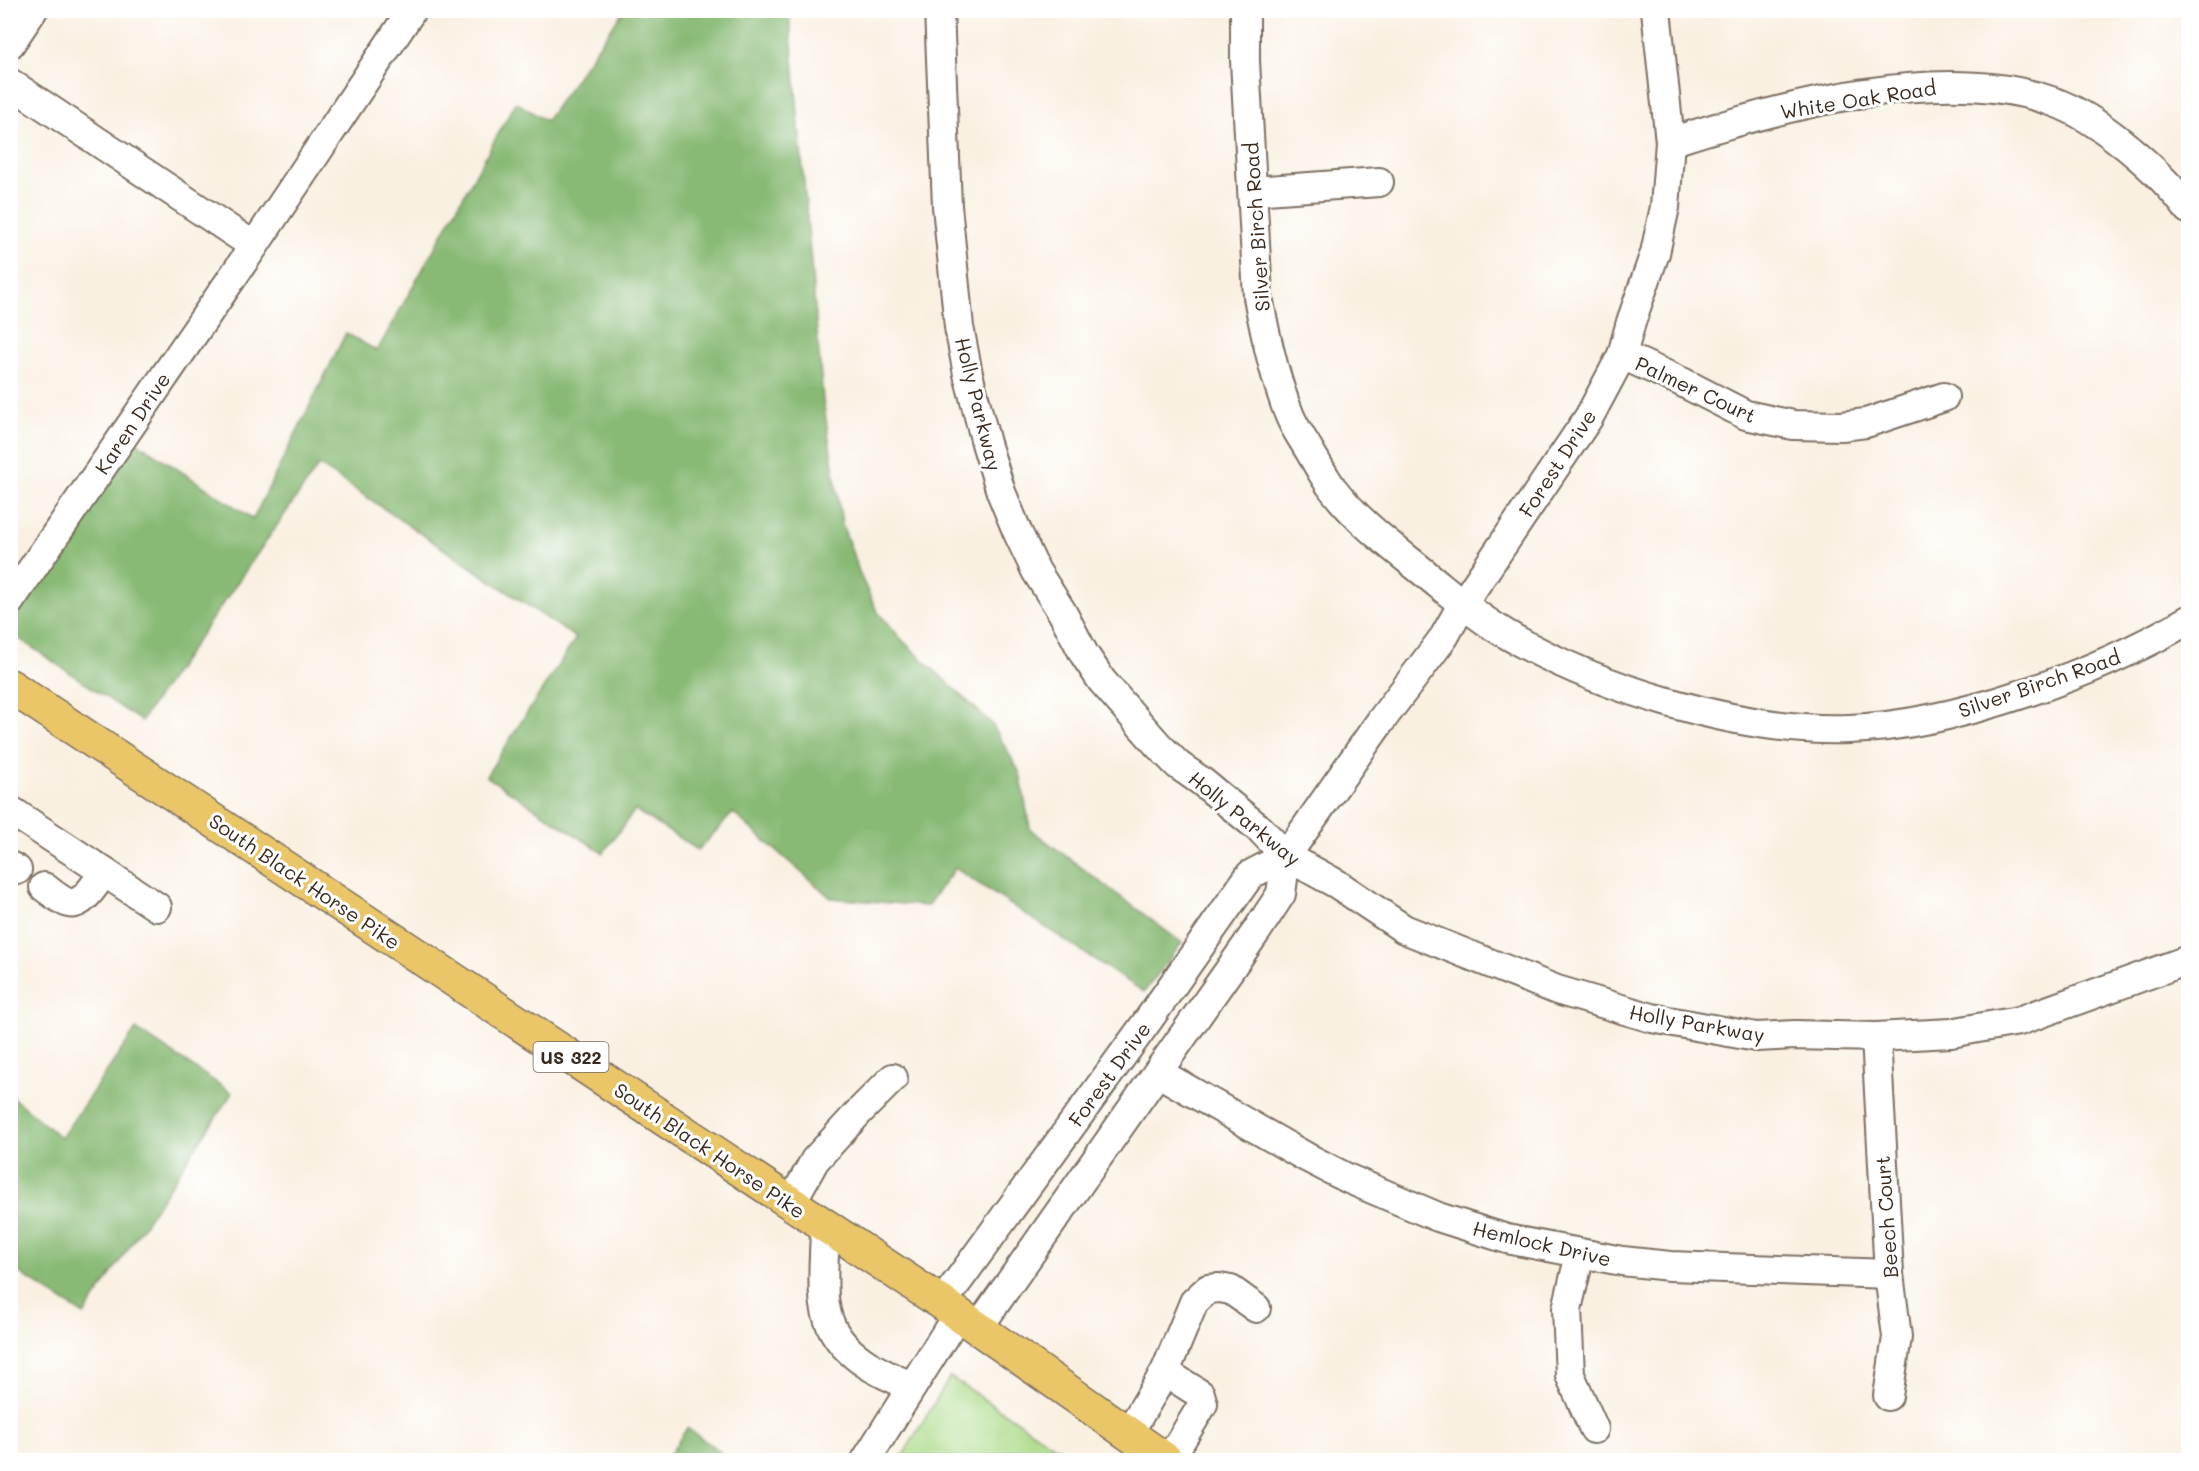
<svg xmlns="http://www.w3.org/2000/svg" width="2199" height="1471" font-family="Mali,sans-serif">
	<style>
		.green { fill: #abda88; stroke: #738253; stroke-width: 1.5 }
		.forest { fill: #88ba74; stroke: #627249; stroke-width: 1.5 }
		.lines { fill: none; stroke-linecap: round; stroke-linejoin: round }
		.minor-casing { stroke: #7e6f62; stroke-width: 32 }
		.highway-casing { stroke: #7e6f62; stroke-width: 36 }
		.minor { stroke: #fff; stroke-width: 28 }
		.highway { stroke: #eac669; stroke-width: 33 }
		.labels { text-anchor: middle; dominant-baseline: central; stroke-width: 6; stroke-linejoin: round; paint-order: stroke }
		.shield { fill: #fff; stroke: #766a62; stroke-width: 1.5 }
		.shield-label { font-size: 18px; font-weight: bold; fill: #3b2a1e }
		.street-label { font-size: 20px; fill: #3b2a1e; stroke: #fff }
	</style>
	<rect width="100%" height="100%" fill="#fff"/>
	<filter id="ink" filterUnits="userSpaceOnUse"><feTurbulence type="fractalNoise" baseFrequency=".0167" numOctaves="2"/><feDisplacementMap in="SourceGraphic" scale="12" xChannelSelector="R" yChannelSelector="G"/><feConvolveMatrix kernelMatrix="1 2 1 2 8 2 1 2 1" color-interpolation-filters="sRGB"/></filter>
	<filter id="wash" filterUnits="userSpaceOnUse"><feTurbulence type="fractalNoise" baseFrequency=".008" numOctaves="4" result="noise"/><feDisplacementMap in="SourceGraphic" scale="24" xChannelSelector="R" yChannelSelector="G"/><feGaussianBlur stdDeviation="1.35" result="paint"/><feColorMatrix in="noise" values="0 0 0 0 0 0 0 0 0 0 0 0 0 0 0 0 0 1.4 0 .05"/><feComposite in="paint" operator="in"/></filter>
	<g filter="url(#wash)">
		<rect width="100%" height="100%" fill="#f9f0e1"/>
		<!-- green -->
		<path class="green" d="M950 1377 1076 1460H900Z"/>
		<!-- forest -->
		<g class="forest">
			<path d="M623 11H789L823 400 842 524 861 577 877 611 903 641 992 724 1020 773 1030 829 1182 943 1144 992 955 868 927 906 831 898 733 813 698 850 635 810 603 853 486 776 576 638 319 465 141 721 11 633V623L132 439 253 519 346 333 377 351 516 102 546 121Z"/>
			<path d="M136 1029 232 1093 84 1315 11 1267V1096L61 1138Z"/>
			<path d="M687 1428 732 1460H666Z"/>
		</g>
	</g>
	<g filter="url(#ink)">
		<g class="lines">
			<defs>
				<g id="minor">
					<path d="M939 10 947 206 959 327 968 374 986 443 1001 492 1017 531 1036 571 1062 612 1084 654 1102 681 1158 745 1178 765 1201 781 1261 830 1286 856 1337 884 1404 929 1557 990 1652 1018 1756 1037 1795 1035 1876 1037 1951 1033 1978 1028 2019 1021 2188 960"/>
					<path d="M1245 10V61L1258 297C1265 334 1275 379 1289 414 1294 427 1302 438 1309 450 1317 463 1324 477 1333 489 1360 524 1394 548 1427 575 1453 596 1477 617 1506 634 1598 688 1742 733 1849 729 1956 725 2096 674 2188 620"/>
					<path d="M10 44 33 10"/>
					<path d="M10 83 254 246"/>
					<path d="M1670 142C1779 107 1943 61 2054 102 2099 118 2160 171 2188 209"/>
					<path d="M1253 191 1379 182"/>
					<path d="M1622 355 1682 382 1746 415 1793 425 1842 426 1866 423 1944 397"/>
					<path d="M10 601 254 246 412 10"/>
					<path d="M10 810 157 907"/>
					<path d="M10 866 17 870"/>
					<path d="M44 887C51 892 61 901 69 903 83 907 97 881 104 872"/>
					<path d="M1876 1037 1889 1274 1897 1337 1888 1396"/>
					<path d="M1159 1073 1306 1157 1349 1179 1438 1217 1507 1239 1622 1261 1670 1266 1889 1274"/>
					<path d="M791 1203 815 1160 860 1111 893 1078"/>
					<path d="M825 1225C825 1250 821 1280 825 1305 831 1350 875 1372 912 1386"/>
					<path d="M1580 1254 1567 1309 1570 1375 1594 1429"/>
					<path d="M942 1303 1149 1019 1250 875 1286 856"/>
					<path d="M978 1328 1256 932 1281 894 1286 856 1380 722 1444 637 1462 605 1589 417 1622 355 1631 322 1655 253 1665 207 1670 142 1656 10"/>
					<path d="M1165 1372 1200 1394 1203 1404 1169 1460"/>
					<path d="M1128 1434 1165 1372 1194 1302 1208 1289 1219 1288 1231 1290 1256 1308"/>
					<path d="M866 1460 958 1314"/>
				</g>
				<path id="highway" d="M10 686 942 1303 1166 1460"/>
			</defs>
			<!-- minor casing -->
			<use href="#minor" class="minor-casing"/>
			<!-- highway casing -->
			<use href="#highway" class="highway-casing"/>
			<!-- minor -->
			<use href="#minor" class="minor"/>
			<!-- highway -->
			<use href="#highway" class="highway"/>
		</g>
	</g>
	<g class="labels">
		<!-- shield labels -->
		<rect class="shield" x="533.5" y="1042" width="75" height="30" rx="4.5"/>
		<g class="shield-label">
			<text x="571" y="1057">US 322</text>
		</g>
		<!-- street labels -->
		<g class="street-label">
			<text transform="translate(1858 99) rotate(-9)">White Oak Road</text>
			<text transform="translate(1256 227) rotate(-94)">Silver Birch Road</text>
			<text transform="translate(1696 389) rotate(25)">Palmer Court</text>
			<text transform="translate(979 404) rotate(76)">Holly Parkway</text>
			<text transform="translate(132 423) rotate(-56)">Karen Drive</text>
			<text transform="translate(1557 463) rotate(-57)">Forest Drive</text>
			<text transform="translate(2039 683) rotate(-19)">Silver Birch Road</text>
			<text transform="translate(1245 818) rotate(39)">Holly Parkway</text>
			<text transform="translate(305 881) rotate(34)">South Black Horse Pike</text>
			<text transform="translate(1697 1023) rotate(10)">Holly Parkway</text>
			<text transform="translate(1109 1074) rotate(-54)">Forest Drive</text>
			<text transform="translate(710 1150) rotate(34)">South Black Horse Pike</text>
			<text transform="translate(1886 1217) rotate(-94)">Beech Court</text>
			<text transform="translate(1542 1243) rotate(13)">Hemlock Drive</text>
		</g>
	</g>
	<!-- margin -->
	<rect width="2199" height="1471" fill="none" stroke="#fff" stroke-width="36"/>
</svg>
